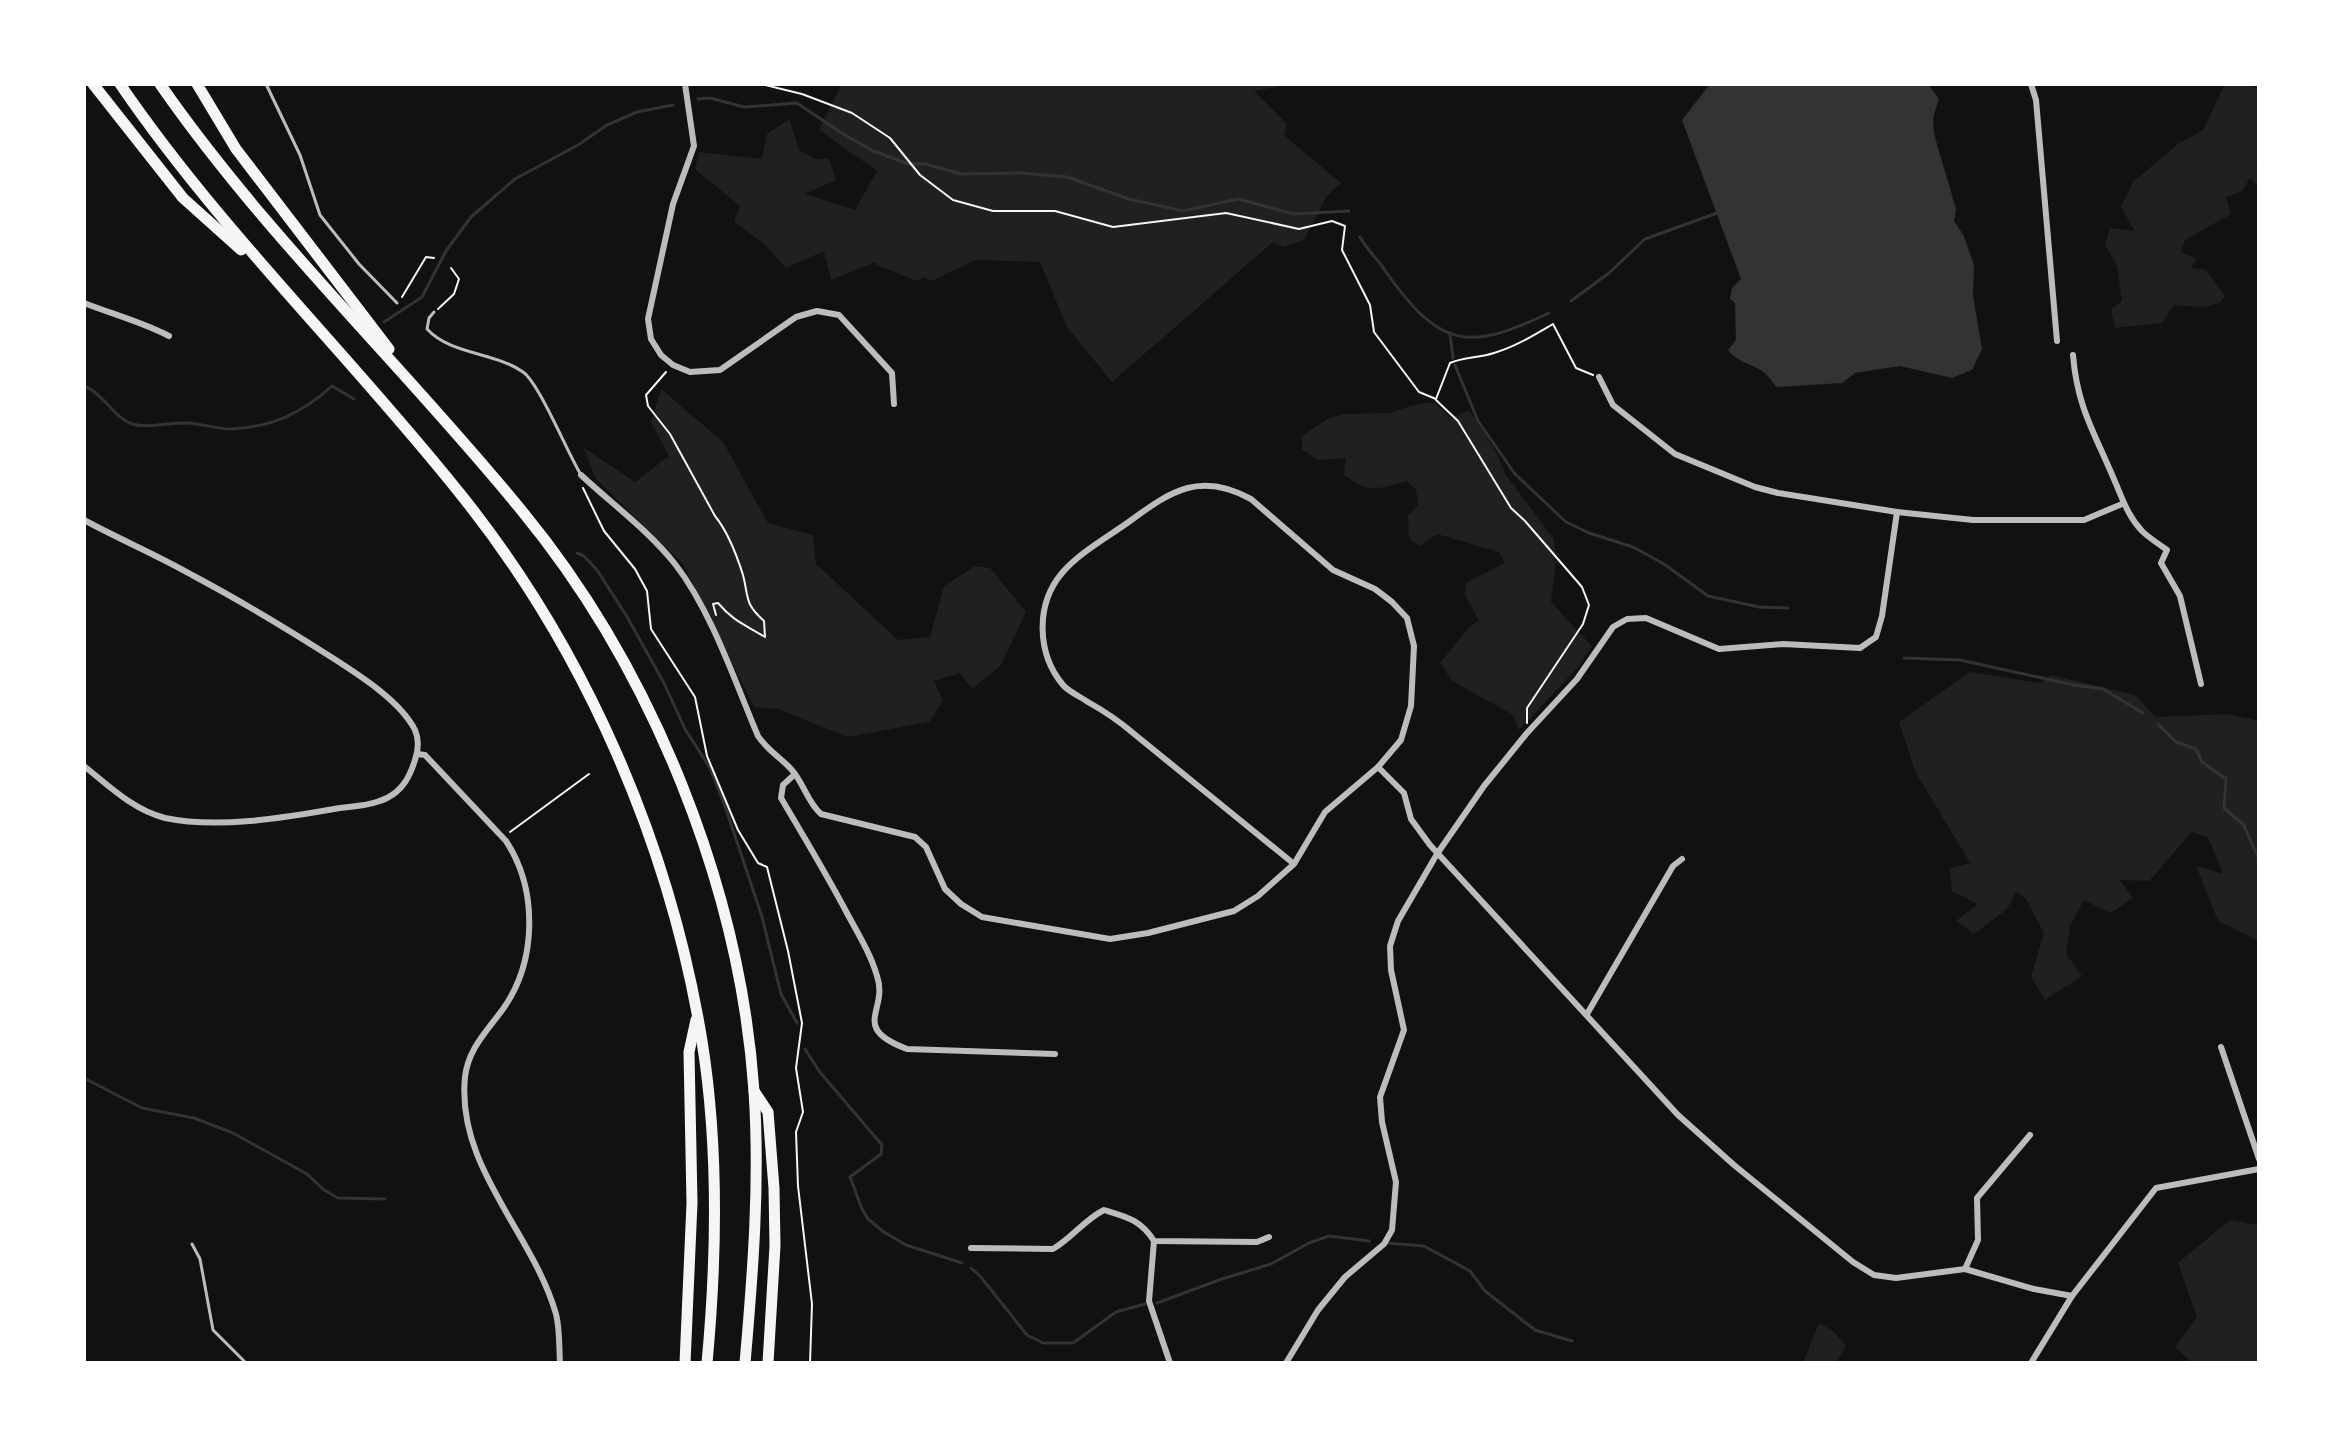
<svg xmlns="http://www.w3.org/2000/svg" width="2343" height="1447" font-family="'Nunito Sans',sans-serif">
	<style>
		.green { fill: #202020 }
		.water { fill: #333 }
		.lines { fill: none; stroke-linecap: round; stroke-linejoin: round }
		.stream { stroke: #333; stroke-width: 3 }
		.path { stroke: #f5f5f5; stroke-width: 2 }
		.service { stroke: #bcbcbc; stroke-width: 3 }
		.minor { stroke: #bcbcbc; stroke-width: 6 }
		.motorway { stroke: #f5f5f5; stroke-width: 11 }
	</style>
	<rect width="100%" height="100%" fill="#111"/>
	<!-- green -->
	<g class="green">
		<path d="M842 84H1293L1254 91 1287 124 1284 135 1341 183 1326 197 1304 240 1283 247 1273 242 1112 382 1067 327 1040 262 976 260 931 281 923 277 917 281 877 265 876 262 831 280 824 251 786 268 763 243 734 222 740 206 695 169 699 152 762 159 767 134 789 119 799 150 815 159H829L836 180 805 194 855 210 877 171 819 130Z"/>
		<path d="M2225 84H2245L2254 88 2259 84V160L2254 169 2259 163V187L2250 178 2242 191 2226 197 2231 214 2185 240 2181 252 2197 259 2191 268 2206 270 2225 296 2220 303 2203 307 2174 305 2162 323 2115 328 2111 309 2122 301 2117 266 2105 244 2110 228 2135 231 2121 207 2133 182 2178 144 2203 130Z"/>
		<path d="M661 389 723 442 768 523 813 535 816 564 898 640 930 637 944 586 975 566 990 568 1026 612 1001 665 972 689 960 673 934 681 943 701 929 722 847 737 778 709 754 707 683 564 596 479 583 447 635 482 669 456 651 422Z"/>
		<path d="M1434 402 1451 418 1469 410 1496 452 1506 475 1554 539 1556 563 1551 602 1592 646 1579 666 1519 730 1512 714 1452 681 1440 663 1470 626 1479 621 1465 595 1466 583 1505 563 1499 552 1437 534 1419 546 1409 539 1408 515 1419 505 1416 490 1407 481C1377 489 1371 494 1344 475L1346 458 1318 460 1302 449V436L1329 418 1344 414 1391 413 1410 406Z"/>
		<path d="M1970 672 2041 683 2051 675 2135 695 2156 717 2227 714 2259 721V941L2218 921 2196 866 2223 874 2208 837 2192 832 2149 881 2120 880 2133 898 2111 913 2084 900 2070 926 2066 954 2082 976 2045 1000 2031 977 2044 933 2026 899 2016 892 2007 909 1974 934 1956 921 1978 904 1952 891 1950 868 1970 863 1915 771 1899 722Z"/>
		<path d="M2230 1220 2257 1225 2259 1363H2192L2175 1347 2197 1317 2178 1263Z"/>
		<path d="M1819 1323 1834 1332 1846 1346 1836 1363H1803Z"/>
	</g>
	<!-- water -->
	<path class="water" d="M1710 84H1928L1939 99 1933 118 1934 134 1956 209 1954 221 1964 236 1974 265 1973 296 1982 349 1972 370 1952 378 1900 366 1855 373 1842 383 1776 387C1763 362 1739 366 1728 350L1736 340 1735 303 1730 299 1732 288 1741 279 1682 120Z"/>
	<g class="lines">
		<!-- stream -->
		<g class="stream">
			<path d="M698 99 710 98 744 107 797 103 840 132 873 151 909 164H925L962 174 1022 173 1067 177 1129 199 1183 211 1238 199 1294 214 1349 211"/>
			<path d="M1360 237C1367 250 1378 259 1386 272 1440 348 1467 352 1549 313"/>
			<path d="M1571 301 1609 273 1645 239 1717 213"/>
			<path d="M384 322 422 297 446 251 471 217 515 179 578 145 607 125 637 112 673 105"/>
			<path d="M1450 334 1453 358"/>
			<path d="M1455 365 1478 421 1515 474 1566 522 1589 533 1633 547 1664 564 1708 596 1759 607 1788 608"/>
			<path d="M84 386C104 394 114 418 132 424 149 429 170 422 188 423 202 424 217 429 231 429 273 427 302 413 332 386L354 399"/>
			<path d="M577 553 584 556 597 570 626 615 664 683 685 729 710 768 725 806 762 917 781 994 797 1023"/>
			<path d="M1904 658 1960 660 2074 685 2103 689 2143 713"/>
			<path d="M2158 724 2176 742 2196 749 2202 762 2226 779 2224 808 2245 826"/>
			<path d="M2244 826 2259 859"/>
			<path d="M805 1049 819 1071 882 1145 881 1154 850 1177 862 1209 868 1219 884 1232 906 1245 962 1263"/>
			<path d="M84 1078 142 1108 194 1118 233 1133 307 1174 324 1190 338 1198 385 1199"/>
			<path d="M1386 1243 1424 1246 1470 1271 1485 1291 1535 1330 1572 1341"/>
			<path d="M971 1268 980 1276 1027 1335 1043 1343H1073L1116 1312 1145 1304"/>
			<path d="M1157 1303 1222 1279 1271 1264 1309 1243 1329 1236 1369 1241"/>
		</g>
		<!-- path -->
		<g class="path">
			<path d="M761 84 802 94 852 113 890 138 920 175 953 200 993 211H1055L1113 227 1226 213 1299 229 1332 221 1345 226 1342 250 1370 305 1374 332 1419 392 1436 399 1450 363C1464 357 1479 358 1494 353 1515 347 1534 335 1553 324L1576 368 1593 375"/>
			<path d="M402 297 426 257 434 258"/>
			<path d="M438 309 454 294 459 279 451 268"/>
			<path d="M666 372 646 395 648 406 670 434 715 516C728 532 737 556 743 575 749 598 744 603 764 621L765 637C746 625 734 622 718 603L713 604 716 615"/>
			<path d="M1436 400 1458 421 1511 508 1525 521 1582 587 1589 605 1583 624 1527 708V723"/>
			<path d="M583 488 604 531 635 569 647 591 651 629 695 697 707 756 738 830 758 863 767 867 788 951 802 1023 796 1068 803 1112 796 1132 798 1186 812 1304 810 1363"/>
			<path d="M510 832 589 774"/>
		</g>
		<!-- service -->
		<g class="service">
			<path d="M266 84 300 155 320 215 359 264 397 303"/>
			<path d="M434 312 429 318 427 329C451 355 495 352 523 372 539 383 568 454 581 475"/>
			<path d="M192 1244 200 1259 213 1330 246 1363"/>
		</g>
		<!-- minor -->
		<g class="minor">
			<path d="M685 84 694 146 673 204 648 319 651 339 661 355 673 365 690 372 720 370 796 317 817 311 839 315 892 373 894 404"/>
			<path d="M2031 84 2036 100 2057 341"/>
			<path d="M84 303C112 314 142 322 169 336"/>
			<path d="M2073 355C2077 406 2094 432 2113 477 2122 497 2127 515 2142 531 2149 538 2159 544 2167 550L2161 563 2180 596 2201 684"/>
			<path d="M1599 377 1613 405 1675 454 1755 487 1778 493 1897 512 1973 520H2084L2122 504"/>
			<path d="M581 475C612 504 648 530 675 564 711 610 735 682 758 736 767 750 780 757 791 769 804 783 807 802 821 814L915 837 926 847 945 889 961 904 982 917 1110 939 1148 933 1234 911 1258 896 1294 864 1325 812 1378 767 1401 740 1411 706 1414 646 1407 618 1392 602 1375 589 1333 570 1251 499C1200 471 1171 491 1130 521 1108 537 1080 552 1062 573 1035 605 1037 654 1063 685 1069 692 1081 697 1088 702 1104 711 1119 721 1133 733 1187 777 1240 820 1294 864"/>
			<path d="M84 520C119 539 157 555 192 575 239 600 284 627 328 655 356 673 400 700 415 730 419 739 418 751 415 760 410 776 403 790 387 798 371 806 352 806 334 809 283 818 217 829 165 818 133 810 109 786 84 766"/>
			<path d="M417 754 425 755 506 841C538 890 537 961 503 1009 487 1031 468 1049 465 1077 456 1167 533 1233 556 1314 560 1330 559 1347 560 1363"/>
			<path d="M1378 767 1404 793 1411 819 1430 845 1678 1115 1734 1165 1853 1262 1874 1275 1896 1278 1965 1269 2034 1289 2072 1296"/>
			<path d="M795 774 783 785 781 798C804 837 827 875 848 915 859 935 871 955 877 976 889 1011 849 1027 907 1049L1055 1054"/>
			<path d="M1587 1014 1673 866 1682 859"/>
			<path d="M2221 1047 2259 1159"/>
			<path d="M1154 1241 1149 1301 1170 1363"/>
			<path d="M971 1248 1053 1249C1072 1238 1084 1220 1104 1210 1127 1217 1141 1220 1154 1241L1257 1242 1269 1237"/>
			<path d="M1965 1269 1978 1240 1977 1198 2030 1135"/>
			<path d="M1286 1363 1318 1310 1345 1277 1384 1244 1392 1230 1396 1182 1382 1122 1380 1097 1404 1030 1391 970 1390 946 1398 921 1437 854 1484 786 1527 733 1577 679 1613 627 1627 619 1646 618 1719 649 1783 644 1860 648 1876 637 1882 616 1897 512"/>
			<path d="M2031 1363 2072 1296 2156 1188 2259 1169"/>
		</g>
		<!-- motorway -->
		<g class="motorway">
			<path d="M93 84 183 198 241 250"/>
			<path d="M120 84C221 232 351 356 462 496 586 651 670 845 702 1041 719 1147 717 1256 707 1363"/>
			<path d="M160 84C267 238 404 366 522 511 652 669 740 887 754 1091 760 1182 753 1272 745 1363"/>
			<path d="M197 84 236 149 389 349"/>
			<path d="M754 1091 768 1112 774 1188 775 1246 768 1363"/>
			<path d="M685 1363 692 1203 689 1052 696 1020"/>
		</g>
	</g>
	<!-- border -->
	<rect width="2343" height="1447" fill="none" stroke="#ffffff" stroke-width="172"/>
</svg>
